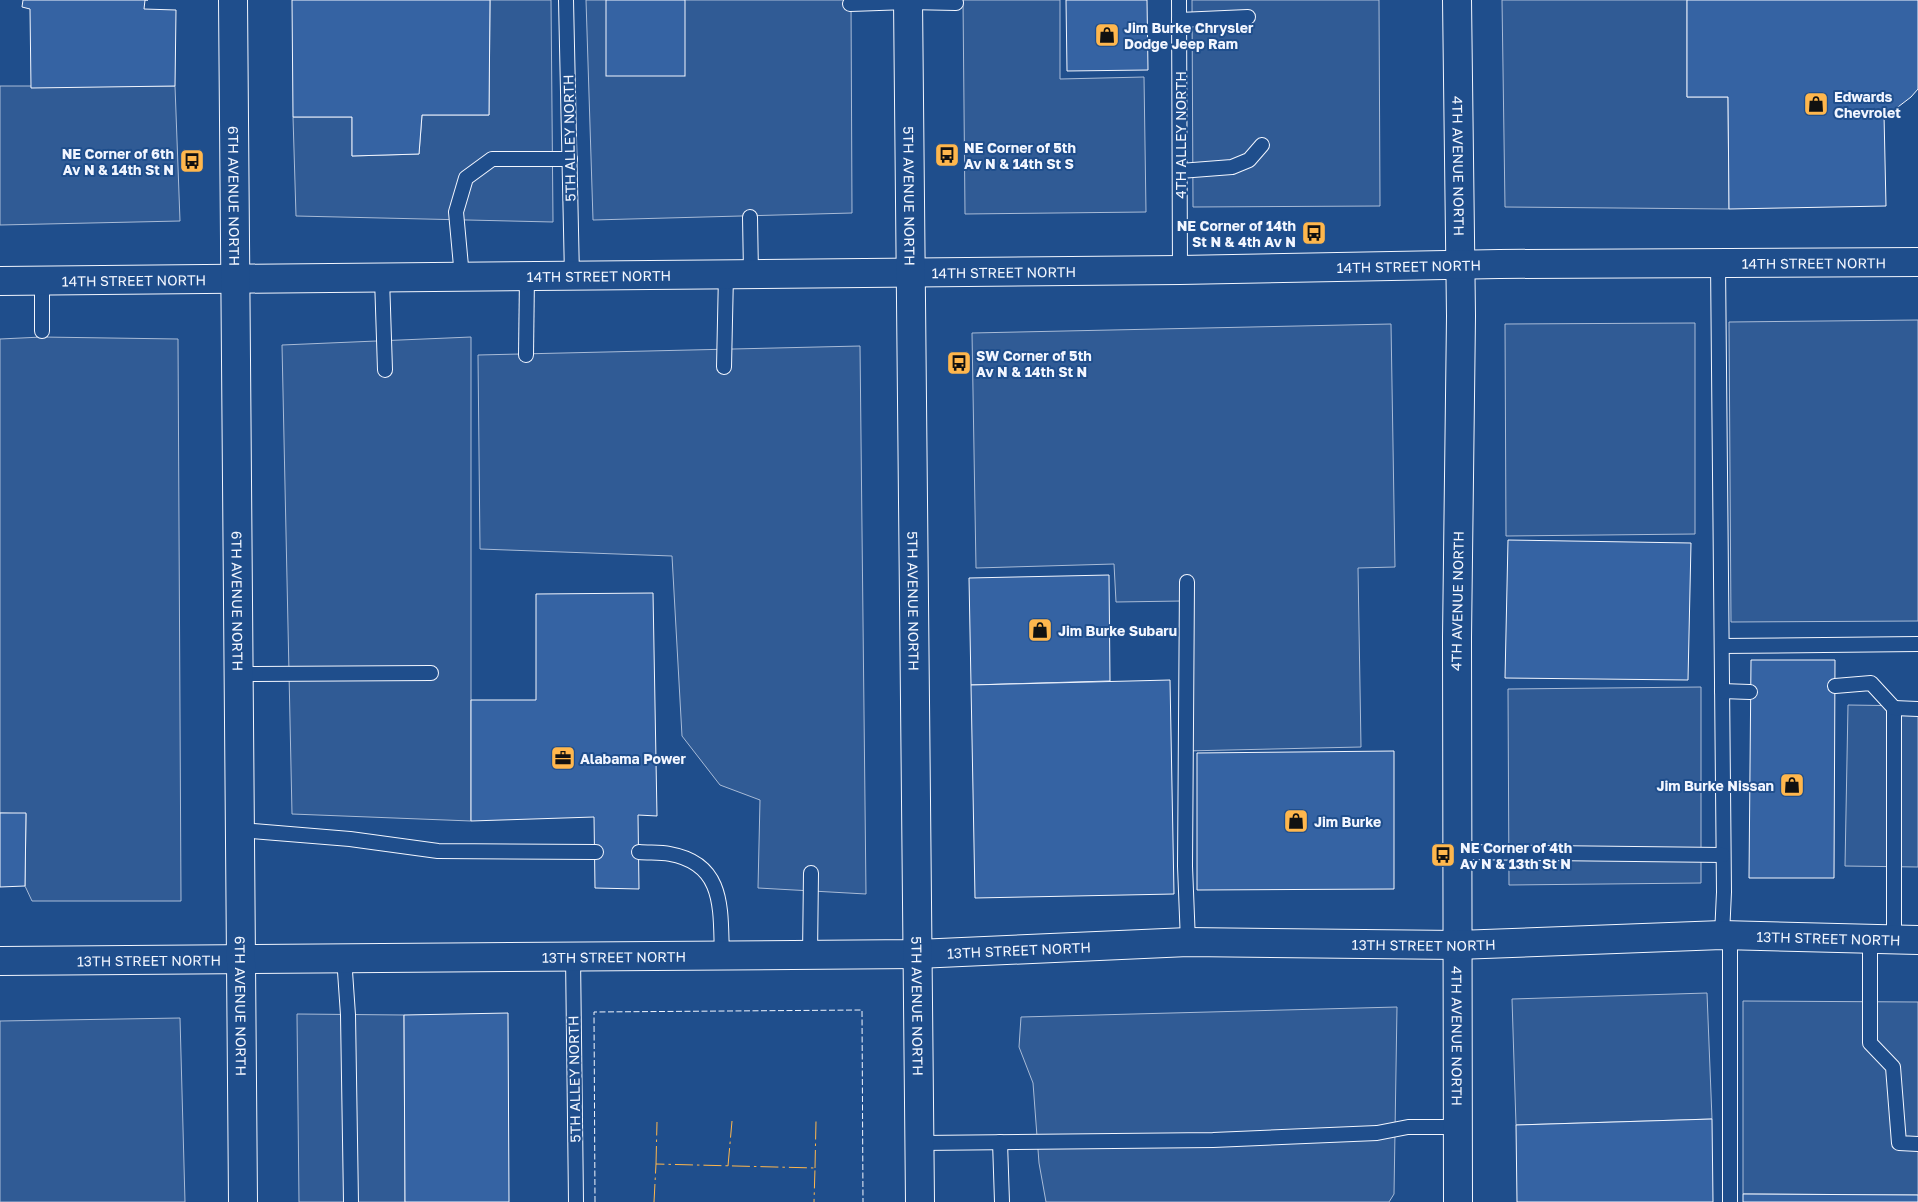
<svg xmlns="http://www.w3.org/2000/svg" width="1918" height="1202" font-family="'Golos Text',sans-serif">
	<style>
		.parking { fill: #305b95; stroke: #a8bbd7 }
		.building { fill: #3563a3; stroke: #f2f6ff }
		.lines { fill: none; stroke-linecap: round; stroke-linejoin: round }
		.service-casing { stroke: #f2f6ff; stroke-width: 16 }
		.tertiary-casing { stroke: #f2f6ff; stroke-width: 30 }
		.secondary-casing { stroke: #f2f6ff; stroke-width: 30 }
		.service { stroke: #1f4e8c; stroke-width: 14 }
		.tertiary { stroke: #1f4e8c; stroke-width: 28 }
		.secondary { stroke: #1f4e8c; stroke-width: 28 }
		.fence { stroke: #f2f6ff; stroke-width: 1; stroke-dasharray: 6 2.5; stroke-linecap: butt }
		.power { stroke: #ffb74d; stroke-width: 1; stroke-dasharray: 18 4 2.5 4; stroke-linecap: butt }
		.labels { text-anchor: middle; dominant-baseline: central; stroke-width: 4; stroke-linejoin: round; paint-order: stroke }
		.poi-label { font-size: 14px; font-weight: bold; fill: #f2f6ff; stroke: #1f4e8c; text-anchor: start }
		.street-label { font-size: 14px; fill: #f2f6ff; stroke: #1f4e8c }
	</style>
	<rect width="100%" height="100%" fill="#1f4e8c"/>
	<!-- parking -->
	<g class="parking">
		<path d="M490 0H551L553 222 296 216 293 117H352V156L419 154 422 115H489Z"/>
		<path d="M586 0H851L852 213 593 220Z"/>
		<path d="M963 0H1060V79L1144 77 1146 212 965 214Z"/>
		<path d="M1192 0H1379L1380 206 1193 207Z"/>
		<path d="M1502 0H1687V97H1728L1729 209 1505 207Z"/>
		<path d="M0 86H175L180 221 0 225Z"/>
		<path d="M1918 320V621L1731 622 1729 322Z"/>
		<path d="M1695 323V534L1506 536 1505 324Z"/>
		<path d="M1391 324 1395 567 1358 568 1361 747 1185 751 1182 601 1116 602 1114 564 976 568 972 333Z"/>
		<path d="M42 337 178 339 181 901H32L25 886 26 814 0 813V339Z"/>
		<path d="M471 337V821L292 814 282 345Z"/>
		<path d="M860 346 866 894 758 888 760 800 720 785 682 736 672 556 480 549 478 355Z"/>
		<path d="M1701 687V883L1509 885 1508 689Z"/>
		<path d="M1848 705 1918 706V867L1845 866Z"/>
		<path d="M1707 993 1712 1119 1516 1125 1512 999Z"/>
		<path d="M1743 1001 1918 1002V1195L1743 1194Z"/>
		<path d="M1397 1007 1394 1194 1389 1202H1046L1039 1163 1033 1083 1019 1047 1021 1017Z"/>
		<path d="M297 1014 404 1015 405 1202H299Z"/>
		<path d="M180 1018 185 1202H0V1021Z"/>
	</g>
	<!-- building -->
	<g class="building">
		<path d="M23 0H148H145L144 9 176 10 175 86 31 88 30 9 22 7Z"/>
		<path d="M292 0H490L489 115H422L419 154 352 156V117H293Z"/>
		<rect x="606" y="0" width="79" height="76"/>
		<path d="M1066 0H1147L1148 70 1067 71Z"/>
		<path d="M1687 0H1918V89L1911 97 1894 110 1884 115 1886 206 1729 209 1728 97H1687Z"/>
		<path d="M1508 540 1691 543 1688 680 1505 678Z"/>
		<path d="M1109 575 1110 681 971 685 969 578Z"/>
		<path d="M653 593 657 816 638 815 639 889 595 888 594 817 471 821V700H536V594Z"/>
		<path d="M1751 660H1835L1834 878H1749Z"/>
		<path d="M1170 680 1174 894 975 898 971 685Z"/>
		<path d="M1394 751V889L1197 890V753Z"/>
		<path d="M0 813H26L25 886 0 887Z"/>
		<path d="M508 1013 509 1202H405L404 1015Z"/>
		<path d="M1712 1119 1713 1202H1517L1516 1125Z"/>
		<path d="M1743 1194 1918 1195V1202H1743Z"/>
	</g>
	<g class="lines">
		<defs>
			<g id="service">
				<path d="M566 0 572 276"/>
				<path d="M1179 0 1180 270"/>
				<path d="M850 4 908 2 956 3"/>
				<path d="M1179 20 1248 17"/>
				<path d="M1180 171 1232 167 1249 160 1262 145"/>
				<path d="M750 217 751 273"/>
				<path d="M1718 263 1724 892 1722 935"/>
				<path d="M462 277 456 212 466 178 492 159H570"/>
				<path d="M382 278 385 370"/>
				<path d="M42 331V281"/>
				<path d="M526 355 527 276"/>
				<path d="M724 367 726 274"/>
				<path d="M1187 582 1185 866 1188 942"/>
				<path d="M1722 646 1918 644"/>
				<path d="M238 674 431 673"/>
				<path d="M1835 686 1871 683 1894 708V939"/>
				<path d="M1722 691 1750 692"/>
				<path d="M1894 708 1918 709"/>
				<path d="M240 830 350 839 438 851 596 852"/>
				<path d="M639 852C649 853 660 852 670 854 726 864 720 911 722 955"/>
				<path d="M1456 852 1723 855"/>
				<path d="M1870 939V1043L1893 1067 1899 1143 1918 1144"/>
				<path d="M810 955 811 873"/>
				<path d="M573 956 576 1202"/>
				<path d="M344 957 348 1015 351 1202"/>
				<path d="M1000 1142 1002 1202"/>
				<path d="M920 1143 1213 1140 1377 1133 1408 1127H1457"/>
				<path d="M1730 1202V935"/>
			</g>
			<g id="tertiary">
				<path id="s1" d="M1457 0 1461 316 1457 638 1458 1202"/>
				<path id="s2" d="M0 281 1180 270 1499 264 1918 262"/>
				<path id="s3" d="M0 961 917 954 1188 942 1457 945 1722 935 1918 940"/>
			</g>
			<g id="secondary">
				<path id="s4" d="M233 0 243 1202"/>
				<path id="s5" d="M908 0 920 1202"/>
			</g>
		</defs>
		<!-- service casing -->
		<use href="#service" class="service-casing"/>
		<!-- tertiary casing -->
		<use href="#tertiary" class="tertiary-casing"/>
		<!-- secondary casing -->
		<use href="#secondary" class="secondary-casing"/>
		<!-- service -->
		<use href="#service" class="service"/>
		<!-- tertiary -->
		<use href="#tertiary" class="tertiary"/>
		<!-- secondary -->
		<use href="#secondary" class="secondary"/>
		<!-- fence -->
		<path class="fence" d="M595 1202 594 1012 862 1010 863 1202"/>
		<!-- power -->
		<g class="power">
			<path d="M656 1164 657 1122"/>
			<path d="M728 1166 732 1121"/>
			<path d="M815 1168 816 1121"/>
			<path d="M654 1202 656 1164 815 1168 814 1202"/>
		</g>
	</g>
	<!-- icons -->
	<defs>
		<symbol id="shop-square" viewBox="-11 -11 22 22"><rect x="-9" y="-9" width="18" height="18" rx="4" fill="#ffb74d" stroke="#1f4e8c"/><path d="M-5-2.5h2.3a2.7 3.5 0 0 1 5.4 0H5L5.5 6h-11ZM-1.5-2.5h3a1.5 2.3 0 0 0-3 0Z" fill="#111"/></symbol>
		<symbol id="bus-square" viewBox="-11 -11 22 22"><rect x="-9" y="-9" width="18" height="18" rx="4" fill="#ffb74d" stroke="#1f4e8c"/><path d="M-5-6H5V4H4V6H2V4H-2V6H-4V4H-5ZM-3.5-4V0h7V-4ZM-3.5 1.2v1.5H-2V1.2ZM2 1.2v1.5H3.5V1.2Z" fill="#111"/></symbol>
		<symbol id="office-square" viewBox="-11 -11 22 22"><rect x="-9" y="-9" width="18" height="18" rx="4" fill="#ffb74d" stroke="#1f4e8c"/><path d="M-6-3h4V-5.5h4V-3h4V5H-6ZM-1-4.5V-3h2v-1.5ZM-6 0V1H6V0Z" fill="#111"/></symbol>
	</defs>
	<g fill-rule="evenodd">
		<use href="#shop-square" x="1093" y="21" width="28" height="28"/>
		<use href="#shop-square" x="1802" y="90" width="28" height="28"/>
		<use href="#bus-square" x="933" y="141" width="28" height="28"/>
		<use href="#bus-square" x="178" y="147" width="28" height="28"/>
		<use href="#bus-square" x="1300" y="219" width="28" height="28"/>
		<use href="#bus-square" x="945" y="349" width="28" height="28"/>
		<use href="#shop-square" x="1026" y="616" width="28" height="28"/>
		<use href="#office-square" x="549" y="744" width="28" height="28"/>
		<use href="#shop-square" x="1778" y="771" width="28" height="28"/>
		<use href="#shop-square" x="1282" y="807" width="28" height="28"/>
		<use href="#bus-square" x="1429" y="841" width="28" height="28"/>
	</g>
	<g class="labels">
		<!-- poi labels -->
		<g class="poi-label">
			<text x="1124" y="27">Jim Burke Chrysler<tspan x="1124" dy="16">Dodge Jeep Ram</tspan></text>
			<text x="1834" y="96">Edwards<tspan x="1834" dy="16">Chevrolet</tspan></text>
			<text x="964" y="147">NE Corner of 5th<tspan x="964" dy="16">Av N &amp; 14th St S</tspan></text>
			<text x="174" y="153" text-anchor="end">NE Corner of 6th<tspan x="174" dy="16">Av N &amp; 14th St N</tspan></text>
			<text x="1296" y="225" text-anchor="end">NE Corner of 14th<tspan x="1296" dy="16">St N &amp; 4th Av N</tspan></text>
			<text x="976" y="355">SW Corner of 5th<tspan x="976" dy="16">Av N &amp; 14th St N</tspan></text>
			<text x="1058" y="630">Jim Burke Subaru</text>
			<text x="580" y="758">Alabama Power</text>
			<text x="1774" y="785" text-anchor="end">Jim Burke Nissan</text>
			<text x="1314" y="821">Jim Burke</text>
			<text x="1460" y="847">NE Corner of 4th<tspan x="1460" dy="16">Av N &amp; 13th St N</tspan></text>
		</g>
		<!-- street labels -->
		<g class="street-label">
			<text transform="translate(1180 135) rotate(-90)">4TH ALLEY NORTH</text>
			<text transform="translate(569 138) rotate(-91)">5TH ALLEY NORTH</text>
			<text stroke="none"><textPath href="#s1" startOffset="166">4TH AVENUE NORTH</textPath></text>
			<text stroke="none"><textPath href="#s4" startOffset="196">6TH AVENUE NORTH</textPath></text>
			<text stroke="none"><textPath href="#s5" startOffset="196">5TH AVENUE NORTH</textPath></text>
			<text stroke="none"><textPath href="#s2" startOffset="1814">14TH STREET NORTH</textPath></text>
			<text stroke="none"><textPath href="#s2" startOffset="1409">14TH STREET NORTH</textPath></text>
			<text stroke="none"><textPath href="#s2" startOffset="1004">14TH STREET NORTH</textPath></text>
			<text stroke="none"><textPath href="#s2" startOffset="599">14TH STREET NORTH</textPath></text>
			<text stroke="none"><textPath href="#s2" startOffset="134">14TH STREET NORTH</textPath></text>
			<text stroke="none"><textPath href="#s4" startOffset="601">6TH AVENUE NORTH</textPath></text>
			<text stroke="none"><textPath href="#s5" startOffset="601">5TH AVENUE NORTH</textPath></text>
			<text transform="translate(1457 601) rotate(-89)">4TH AVENUE NORTH</text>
			<text stroke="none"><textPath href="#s3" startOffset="1829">13TH STREET NORTH</textPath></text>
			<text stroke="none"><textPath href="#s3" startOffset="1424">13TH STREET NORTH</textPath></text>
			<text stroke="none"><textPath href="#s3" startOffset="1019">13TH STREET NORTH</textPath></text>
			<text stroke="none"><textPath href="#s3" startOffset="614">13TH STREET NORTH</textPath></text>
			<text stroke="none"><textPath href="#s3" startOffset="149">13TH STREET NORTH</textPath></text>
			<text stroke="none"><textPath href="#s4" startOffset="1006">6TH AVENUE NORTH</textPath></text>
			<text stroke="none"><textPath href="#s5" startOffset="1006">5TH AVENUE NORTH</textPath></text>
			<text stroke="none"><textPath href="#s1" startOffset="1036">4TH AVENUE NORTH</textPath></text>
			<text transform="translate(574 1079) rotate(-91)">5TH ALLEY NORTH</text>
		</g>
	</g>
</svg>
